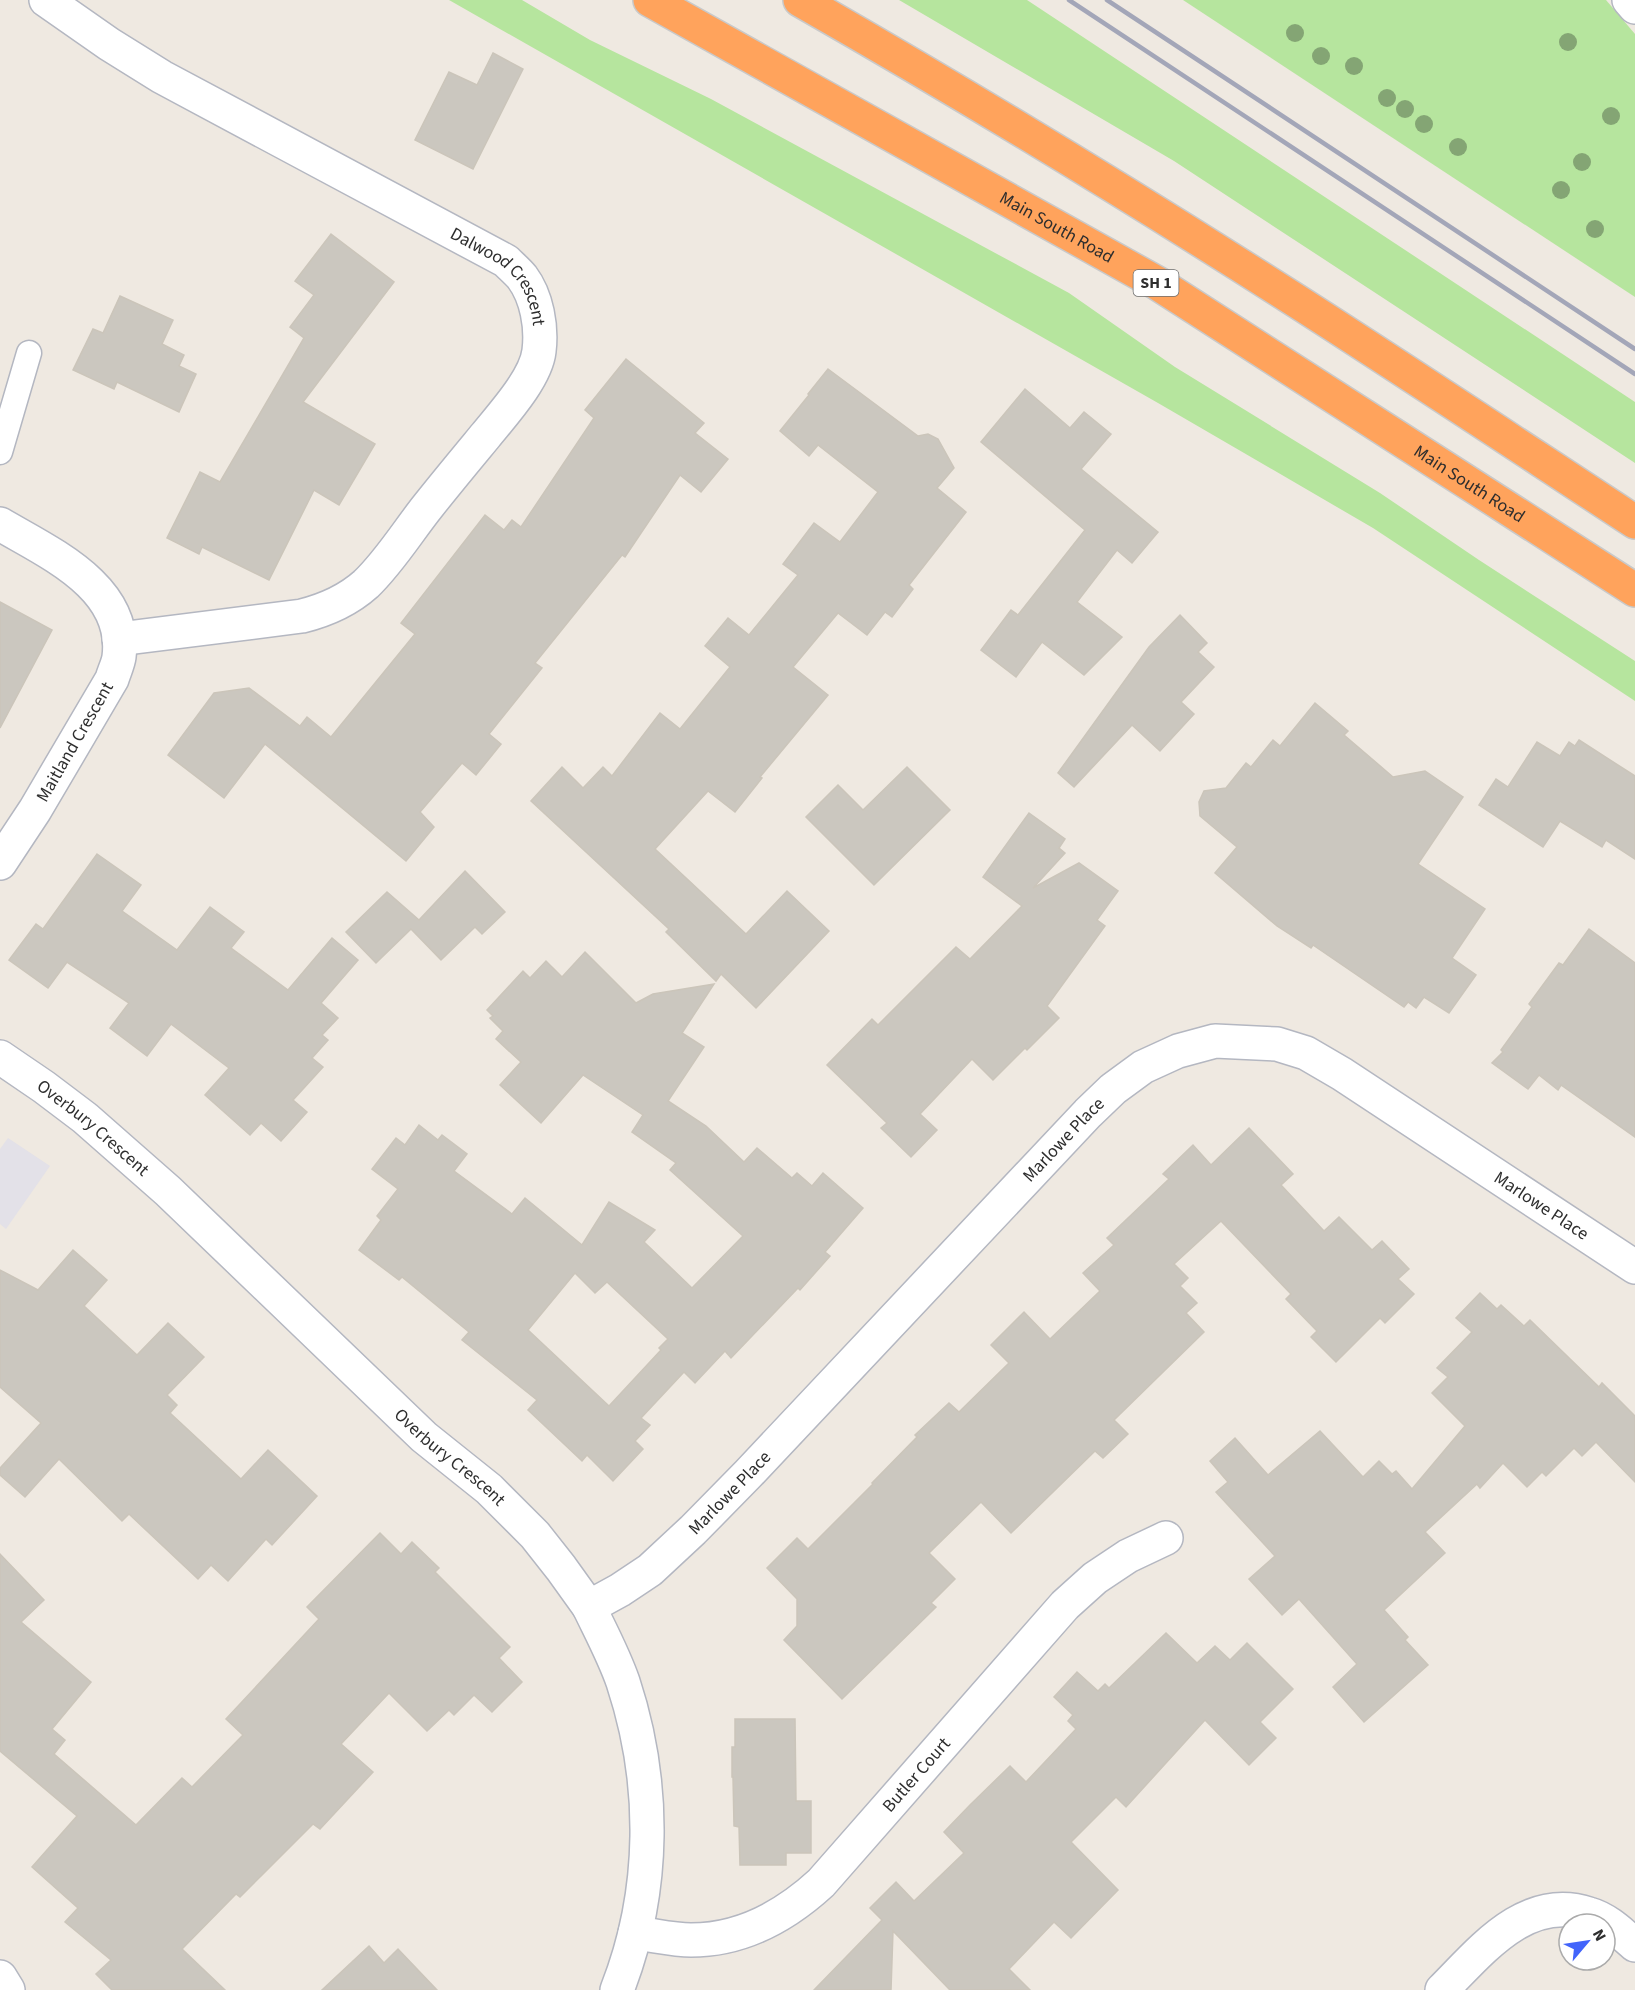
<svg xmlns="http://www.w3.org/2000/svg" width="1635" height="1990" font-family="'Source Sans 3',sans-serif">
	<style>
		.industrial { fill: #e3e1e8 }
		.green { fill: #b6e59e }
		.building { fill: #cbc7bf; stroke: #cbc5ba; stroke-width: 1.5; fill-rule: evenodd }
		.lines { fill: none; stroke-linecap: round; stroke-linejoin: round }
		.lane-casing { stroke: #b4b7c1; stroke-width: 27 }
		.street-casing { stroke: #b4b7c1; stroke-width: 36 }
		.secondary-casing { stroke: #b4b7c1; stroke-width: 36 }
		.highway-casing { stroke: #c9c9c9; stroke-width: 36 }
		.lane { stroke: #fff; stroke-width: 24 }
		.street { stroke: #fff; stroke-width: 33 }
		.secondary { stroke: #fff; stroke-width: 33 }
		.highway { stroke: #ffa35c; stroke-width: 33 }
		.rail { stroke: #a3a6b8; stroke-width: 4.5 }
		.tree { fill: #84a574 }
		.labels { text-anchor: middle; dominant-baseline: central; stroke-width: 6; stroke-linejoin: round; paint-order: stroke }
		.shield { fill: #fff; stroke: #6d6d6d; stroke-width: 1.5 }
		.shield-label { font-size: 16px; font-weight: bold; fill: #2e2e2e }
		.street-label { font-size: 18px; fill: #2e2e2e; stroke: #fff }
	</style>
	<rect width="100%" height="100%" fill="#efe9e1"/>
	<!-- industrial -->
	<path class="industrial" d="M8 1138 50 1166 6 1229 0 1224V1149Z"/>
	<!-- green -->
	<g class="green">
		<path d="M449 0H522L590 40 711 99 1069 293 1175 367 1380 493 1479 560 1635 661V701L1373 528 1158 403Z"/>
		<path d="M899 0H1027L1635 402V463L1174 161Z"/>
		<path d="M1183 0H1606L1635 34V297Z"/>
	</g>
	<!-- building -->
	<g class="building">
		<path d="M493 53 523 69 473 169 415 140 449 72 477 85Z"/>
		<path d="M331 234 394 282 303 402 375 444 339 505 314 490 269 580 202 547 199 554 167 538 200 472 220 482 304 338 290 327 314 295 295 281Z"/>
		<path d="M120 296 173 320 162 344 184 355 179 366 196 374 179 412 117 382 114 389 73 370 93 329 103 333Z"/>
		<path d="M626 359 704 423 695 433 728 459 701 492 680 475 625 557 622 555 535 663 542 668 489 734 501 744 476 775 462 763 420 812 434 827 406 861 265 744 224 798 168 755 214 693 249 688 300 726 307 717 331 737 415 634 401 623 485 515 504 530 512 520 521 527 594 418 585 410Z"/>
		<path d="M828 369 918 436 928 434 938 439 954 468 937 488 966 512 909 585 913 589 892 617 885 612 867 635 838 613 793 667 828 695 760 777 762 778 735 812 708 791 655 849 746 934 787 891 829 931 756 1008 721 974 716 981 666 932 669 929 531 801 562 767 583 788 603 767 612 776 660 713 680 729 730 667 705 646 728 618 749 635 798 575 783 564 814 523 840 542 878 492 818 445 809 456 780 431 809 395 808 394Z"/>
		<path d="M1025 389 1070 428 1084 412 1111 434 1081 469 1158 532 1132 563 1117 550 1077 602 1122 637 1084 675 1042 642 1016 677 981 650 1011 610 1018 615 1085 530 981 442Z"/>
		<path d="M0 602 52 630 0 728Z"/>
		<path d="M1180 615 1207 643 1198 652 1214 667 1181 702 1194 714 1160 751 1132 725 1074 787 1058 773 1149 647Z"/>
		<path d="M1315 703 1348 731 1344 735 1393 777 1425 771 1463 797 1418 864 1485 909 1452 958 1476 975 1449 1013 1424 997 1416 1008 1408 1002 1404 1007 1313 945 1311 948 1277 926 1215 873 1237 847 1200 816 1199 802 1204 791 1226 788 1246 763 1251 767 1273 740 1280 746Z"/>
		<path d="M1579 740 1635 776V859L1606 840 1602 847 1560 821 1543 847 1479 805 1496 779 1508 787 1537 742 1560 756 1569 742 1575 746Z"/>
		<path d="M907 767 950 810 874 885 806 817 838 785 863 810Z"/>
		<path d="M1029 813 1065 839 1059 848 1065 853 1033 888 1079 863 1118 891 1097 920 1105 926 1047 1006 1059 1018 1027 1050 1025 1048 993 1080 972 1059 920 1114 937 1130 911 1157 881 1128 887 1123 827 1065 872 1019 878 1025 956 947 970 959 1022 906 983 877Z"/>
		<path d="M97 854 141 885 122 911 177 950 210 907 244 932 231 948 288 990 332 938 358 960 321 1003 338 1018 322 1035 328 1040 312 1058 323 1067 293 1100 307 1112 281 1141 261 1123 250 1135 205 1095 229 1068 171 1024 147 1056 110 1028 129 1003 67 962 48 988 9 960 36 924 43 929Z"/>
		<path d="M465 871 505 912 482 934 475 927 441 960 411 929 376 963 346 932 387 892 419 920Z"/>
		<path d="M1589 929 1635 963V1137L1561 1085 1558 1090 1539 1075 1528 1089 1492 1063 1503 1052 1501 1050 1532 1007 1529 1004 1559 963 1563 965Z"/>
		<path d="M585 952 636 1003 653 994 714 984 682 1033 704 1047 668 1101 706 1126 744 1162 757 1148 792 1178 797 1173 812 1186 823 1173 863 1208 825 1252 830 1256 800 1290 798 1288 731 1358 725 1351 695 1383 684 1372 641 1418 650 1425 635 1441 643 1449 613 1481 587 1455 582 1461 528 1410 537 1400 462 1340 469 1332 402 1277 399 1280 359 1250 381 1220 377 1216 398 1189 372 1169 396 1138 405 1145 419 1125 438 1140 442 1135 467 1154 454 1171 512 1214 525 1198 582 1245 609 1202 655 1230 644 1242 692 1288 743 1236 670 1170 676 1163 632 1132 643 1115 583 1075 541 1123 500 1085 521 1062 496 1039 503 1031 490 1018 493 1016 487 1010 523 971 530 978 546 961 562 977ZM575 1273 595 1293 607 1282 668 1339 659 1348 661 1350 609 1406 528 1330Z"/>
		<path d="M1249 1128 1293 1174 1281 1185 1324 1231 1339 1217 1372 1250 1382 1241 1409 1269 1398 1279 1414 1294 1385 1323 1380 1318 1336 1362 1311 1337 1317 1331 1286 1299 1291 1294 1221 1221 1174 1264 1188 1278 1180 1286 1197 1303 1186 1313 1204 1332 1114 1420 1128 1434 1103 1458 1095 1451 1011 1533 981 1502 929 1553 955 1579 931 1603 936 1607 842 1699 784 1640 797 1626V1599L767 1568 797 1538 808 1549 873 1484 872 1483 917 1437 915 1435 949 1403 959 1412 1009 1363 991 1345 1024 1312 1050 1339 1100 1291 1083 1273 1114 1245 1107 1238 1169 1179 1163 1174 1193 1145 1211 1165Z"/>
		<path d="M73 1250 107 1280 84 1306 137 1355 168 1323 204 1357 167 1395 177 1405 170 1413 241 1479 268 1450 317 1496 272 1545 266 1539 228 1581 211 1565 198 1579 129 1514 122 1521 59 1459 25 1497 0 1475V1468L41 1423 0 1387V1270L38 1290Z"/>
		<path d="M1480 1293 1497 1309 1501 1305 1524 1326 1530 1320 1599 1387 1602 1383 1635 1416V1482L1596 1442 1582 1456 1574 1448 1546 1476 1542 1472 1527 1487 1503 1463 1480 1488 1477 1484 1425 1532 1445 1553 1384 1610 1408 1637 1405 1640 1428 1665 1364 1722 1333 1687 1357 1664 1299 1599 1282 1615 1249 1579 1275 1556 1216 1492 1228 1482 1210 1461 1235 1438 1268 1475 1320 1431 1363 1477 1379 1461 1392 1474 1396 1471 1412 1489 1465 1426 1432 1393 1448 1377 1437 1368 1472 1332 1456 1318Z"/>
		<path d="M380 1533 401 1554 412 1542 439 1568 435 1572 510 1647 499 1658 522 1682 492 1712 474 1695 454 1715 449 1710 427 1731 389 1693 341 1744 373 1772 320 1829 313 1824 240 1897 236 1894 182 1949 225 1990H112L96 1974 111 1960 65 1922 78 1908 32 1867 77 1816 0 1751V1554L44 1600 21 1622 91 1682 52 1729 65 1740 54 1754 136 1825 182 1778 192 1787 243 1735 226 1719 319 1619 307 1607Z"/>
		<path d="M1166 1633 1197 1663 1215 1646 1230 1660 1247 1643 1293 1689 1260 1722 1276 1738 1249 1765 1205 1720 1126 1807 1116 1797 1071 1842 1118 1890 1071 1938 1054 1922 1009 1969 1030 1990H950L893 1931 891 1990H814L882 1920 870 1908 896 1882 914 1901 964 1853 944 1832 970 1805 1010 1766 1026 1782 1076 1729 1068 1721 1073 1715 1054 1697 1077 1672 1098 1691 1105 1684 1109 1688Z"/>
		<path d="M735 1719H795L796 1801H811V1853H786V1865H740L739 1827 734 1826 733 1777H732V1747H735Z"/>
		<path d="M369 1946 384 1963 398 1949 437 1990H322Z"/>
	</g>
	<g class="lines">
		<defs>
			<path id="lane" d="M0 452 29 353"/>
			<g id="street">
				<path id="s1" d="M46 0 109 44 162 77 506 261C511 266 518 272 522 277 537 297 542 327 539 351 536 378 503 414 486 435 467 458 447 482 428 506 408 531 390 561 366 584 347 601 326 610 302 616L119 639"/>
				<path d="M0 524C49 553 128 587 119 657 118 664 114 672 112 679L35 810 0 863"/>
				<path id="s2" d="M0 1057 44 1087 85 1118 168 1191 424 1437 489 1489 535 1535 561 1568 589 1607"/>
				<path id="s3" d="M635 1933C653 1935 673 1940 691 1940 742 1940 785 1916 821 1883L1065 1605 1095 1578 1128 1556 1166 1538"/>
				<path d="M0 1977 8 1990"/>
				<path d="M1442 1990C1481 1951 1526 1893 1589 1914 1607 1919 1621 1933 1635 1945"/>
			</g>
			<g id="secondary">
				<path d="M1629 0 1635 7"/>
				<path id="s4" d="M617 1990C656 1891 656 1782 623 1682 614 1656 601 1632 589 1607L620 1590 650 1570 693 1530 748 1474 1088 1113 1113 1089 1143 1067 1178 1051 1215 1041 1277 1044 1306 1053 1342 1074 1635 1267"/>
			</g>
			<g id="highway">
				<path id="s5" d="M650 0 1157 283 1635 590"/>
				<path d="M800 0C968 96 1132 196 1295 300 1409 373 1522 448 1635 522"/>
			</g>
		</defs>
		<!-- lane casing -->
		<use href="#lane" class="lane-casing"/>
		<!-- street casing -->
		<use href="#street" class="street-casing"/>
		<!-- secondary casing -->
		<use href="#secondary" class="secondary-casing"/>
		<!-- highway casing -->
		<use href="#highway" class="highway-casing"/>
		<!-- lane -->
		<use href="#lane" class="lane"/>
		<!-- street -->
		<use href="#street" class="street"/>
		<!-- secondary -->
		<use href="#secondary" class="secondary"/>
		<!-- highway -->
		<use href="#highway" class="highway"/>
		<!-- rail -->
		<g class="rail">
			<path d="M1069 0 1635 374"/>
			<path d="M1107 0 1635 349"/>
		</g>
	</g>
	<!-- trees -->
	<g class="tree">
		<circle cx="1295" cy="33" r="9"/>
		<circle cx="1568" cy="42" r="9"/>
		<circle cx="1321" cy="56" r="9"/>
		<circle cx="1354" cy="66" r="9"/>
		<circle cx="1387" cy="98" r="9"/>
		<circle cx="1405" cy="109" r="9"/>
		<circle cx="1611" cy="116" r="9"/>
		<circle cx="1424" cy="124" r="9"/>
		<circle cx="1458" cy="147" r="9"/>
		<circle cx="1582" cy="162" r="9"/>
		<circle cx="1561" cy="190" r="9"/>
		<circle cx="1595" cy="229" r="9"/>
	</g>
	<g class="labels">
		<!-- shield labels -->
		<rect class="shield" x="1133.5" y="270" width="45" height="26" rx="4.5"/>
		<g class="shield-label">
			<text x="1156" y="283">SH 1</text>
		</g>
		<!-- street labels -->
		<g class="street-label">
			<text stroke="none"><textPath href="#s5" startOffset="466">Main South Road</textPath></text>
			<text stroke="none"><textPath href="#s1" startOffset="536">Dalwood Crescent</textPath></text>
			<text stroke="none"><textPath href="#s5" startOffset="952">Main South Road</textPath></text>
			<text transform="translate(75 742) rotate(-60)">Maitland Crescent</text>
			<text stroke="none"><textPath href="#s2" startOffset="117">Overbury Crescent</textPath></text>
			<text stroke="none"><textPath href="#s4" startOffset="1065">Marlowe Place</textPath></text>
			<text stroke="none"><textPath href="#s4" startOffset="1623">Marlowe Place</textPath></text>
			<text stroke="none"><textPath href="#s2" startOffset="603">Overbury Crescent</textPath></text>
			<text stroke="none"><textPath href="#s4" startOffset="579">Marlowe Place</textPath></text>
			<text stroke="none"><textPath href="#s3" startOffset="346">Butler Court</textPath></text>
		</g>
	</g>
	<!-- north arrow -->
	<g transform="translate(1587 1942) rotate(61)"><circle r="28" fill="#ffffff" stroke="#ababab" stroke-width="1.5"/>
	<path d="M0-4.5L10 22L0 15L-10 22Z" fill="#4264fb"/>
	<text y="-9" font-size="16" font-weight="bold" text-anchor="middle" fill="#2e2e2e">N</text>
	</g>
</svg>
